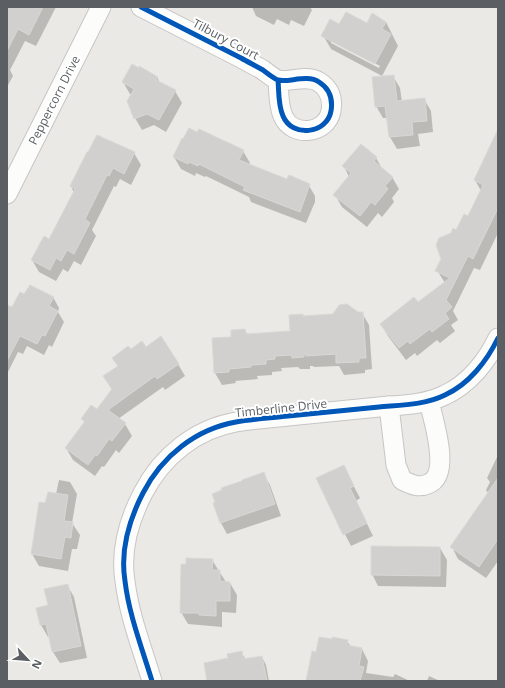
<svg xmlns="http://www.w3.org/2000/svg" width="505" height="688" font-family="'Open Sans',sans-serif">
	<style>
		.shadow { fill: #0003; fill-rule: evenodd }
		.building { fill: #d1d0ce; stroke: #dad8d4 }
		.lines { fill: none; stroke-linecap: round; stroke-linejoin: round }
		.minor-casing { stroke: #c7c6c6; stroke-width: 21 }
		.minor { stroke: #fcfcfb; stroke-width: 19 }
		.cycleway-casing { stroke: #fff; stroke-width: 8 }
		.cycleway { stroke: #0057b8; stroke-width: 5 }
		.labels { text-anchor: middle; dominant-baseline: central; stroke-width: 4; stroke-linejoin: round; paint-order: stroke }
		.street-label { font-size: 12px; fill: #5b5f63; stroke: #fff }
	</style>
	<rect width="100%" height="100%" fill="#ebe9e5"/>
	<!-- shadow -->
	<g class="shadow">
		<path d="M9 7H56L36 46 25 41 10 70 13 76 7 87V12Z"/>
		<path d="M252 7H310L312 10 304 26 291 20 289 25 277 19 274 25 256 16Z"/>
		<path d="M386 22 398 46 382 76 331 49 324 37 340 26ZM331 40 380 66 379 68 331 43Z"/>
		<path d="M393 76 400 88 402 102 424 99 431 111 433 132 418 134 420 146 397 149 390 137 388 118H383L376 106Z"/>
		<path d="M157 77 160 83 175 91 182 103 166 132 154 125 142 130 135 118 132 95 130 94 123 82Z"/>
		<path d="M498 139V233L480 270 474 268 453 311 458 320 451 325 455 331 440 343 437 340 417 356 415 353 406 360 388 336 381 324 418 303 445 283 438 272 456 231 468 217 481 191 475 180Z"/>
		<path d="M243 151 250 163 249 165 288 180 308 184 315 196V202L306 223 251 202 249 197 206 176 205 177 196 173 195 176 181 169 174 157Z"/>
		<path d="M134 153 141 165 131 185 120 179 116 187 114 186 92 230 96 236 81 265 74 261 68 272 63 269 56 281 39 272 32 260 49 240 74 193 71 186Z"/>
		<path d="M376 158 383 170 392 177 399 189 392 198 394 202 382 217 378 213 367 227 342 207 335 195 349 177 344 166Z"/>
		<path d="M25 296 53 297 59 308 58 312 64 322 52 347 49 345 44 355 27 346 23 354 18 352 7 374V311L13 309Z"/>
		<path d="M362 313 369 325 372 369 365 370V373L344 375 339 366 314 367 313 366H310V369H300L298 367 281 368 282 371 272 372V375L257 376 258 379 235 381 236 383 222 385 215 373 232 337 245 330 248 335 291 332 303 315 304 317Z"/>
		<path d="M146 349 178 364 185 376 165 390 163 387 118 419 125 424 132 436 119 453 116 450 104 467 102 466 95 476 73 460 66 448 85 423 82 419 97 410 112 390 104 376 119 366 130 350Z"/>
		<path d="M498 455V561L486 578 458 559 452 547 489 494 486 490 490 482 487 478Z"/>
		<path d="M343 466 360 498 356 501 373 536 351 546 317 479Z"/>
		<path d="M263 473 270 485 281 516 227 534 221 523 216 503Z"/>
		<path d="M59 480 70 482 77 494 72 523 80 535 77 549H72L68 571 39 566 32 554 56 494Z"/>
		<path d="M440 548 447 560 446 587 378 586 372 574Z"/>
		<path d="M212 560 226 582 230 583 237 595 236 613 222 612V627L188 624 181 612Z"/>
		<path d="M67 585 74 597 87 658 60 663 53 652 49 637H48L41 625 37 608 49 606Z"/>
		<path d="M347 641 351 647 362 649 368 661 366 673 393 677 395 674 410 681H307L317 653Z"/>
		<path d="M241 652 246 660 262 657 266 665 269 681H208L229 659Z"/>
		<path d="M429 676 440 681H427Z"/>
	</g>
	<!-- building -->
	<g class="building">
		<path d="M7 7H43L29 35 18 29 7 51Z"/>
		<path d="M346 12 367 23 372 13 386 22 382 29 391 34 375 64 321 36 330 19 339 24Z"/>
		<path d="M132 64 139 68V66L158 77 156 80 176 90 159 120 147 114 134 119 127 101 134 89 122 82Z"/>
		<path d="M394 75 397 101 425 98 427 121 412 122 413 135 389 137 385 106 375 107 372 77Z"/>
		<path d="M189 128 197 132 199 129 244 150 239 160 287 179 289 175 310 184 300 212 243 190 245 187 199 164 198 166 189 162 188 164 173 157 182 138 183 139Z"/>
		<path d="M498 129V208L473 259 468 256 446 300 452 307 445 313 449 319 432 332 430 329 410 344 408 341 399 348 380 324 414 297 418 302 450 278 435 271 441 259 436 245 439 238 451 233 453 228 456 230 464 214 468 216 483 185 474 180Z"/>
		<path d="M97 135 135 152 124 174 113 168 109 176 107 175 85 219 90 223 74 254 67 250 61 261 56 258 50 270 31 260 44 236 49 239 75 189 70 186 87 152H88Z"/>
		<path d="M361 144 377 157 374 161 393 177 385 186 388 189 375 205 371 202 360 216 333 195 351 173 342 166Z"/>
		<path d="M30 285 54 297 49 306 58 311 45 336 42 335 37 344 20 336 7 361V305L12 307 20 292 24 294Z"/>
		<path d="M347 304 358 312H363L366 358H359V362L336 363V354L306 356V354H304V357L292 358V355L275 356V359L266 360V364L251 365V367L229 369V372L214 373 212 338 231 337V330L245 329 246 334 290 331 289 315 303 314V316L333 314 339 305Z"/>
		<path d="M161 336 179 364 157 379 155 376 108 410 126 423 112 441 109 439 97 456 95 455 88 465 65 448 85 421 81 419 91 405 97 409 112 389 103 376 118 366 112 358 128 346 131 349 142 341 146 347Z"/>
		<path d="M344 465 354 486 350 488 367 523 343 535 316 478Z"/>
		<path d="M264 472 275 504 220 523 213 503 215 502 212 494 222 490 221 488 242 481V480Z"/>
		<path d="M498 478V539L479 567 450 547Z"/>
		<path d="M48 492 68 495 64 521 73 522 71 538 65 537 61 559 31 554 39 502 45 503Z"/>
		<path d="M371 546 440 547V576L371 575Z"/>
		<path d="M186 558 213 559 212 570H220V581L230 582V601H216V616L199 615V613H180L181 564H186Z"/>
		<path d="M68 584 81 646 52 652 46 624 40 625 36 608 48 605 44 589Z"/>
		<path d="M319 637 332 639V637L348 640 347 645 362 648 359 666 364 667 360 681H306L312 651 316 652Z"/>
		<path d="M242 651 243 659 262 656 267 681H207L204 663 228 658 227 654Z"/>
	</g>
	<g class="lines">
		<defs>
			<g id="minor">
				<path d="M141 7C175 24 208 41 241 58 248 62 256 66 263 70 267 73 273 78 278 80 288 83 307 74 319 82 330 89 333 99 331 111 327 134 292 138 283 116 278 105 279 92 278 80"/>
				<path d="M7 194 101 7"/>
				<path d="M389 406 396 465 402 480C412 485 419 488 428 484 452 475 433 420 429 401"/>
				<path d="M152 681C142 648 129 615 125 581 120 550 129 520 143 493 162 456 196 429 236 422 253 419 271 418 288 416 318 413 349 410 379 407 401 405 425 405 445 395 469 384 487 361 498 338"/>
			</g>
		</defs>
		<!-- minor casing -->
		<use href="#minor" class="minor-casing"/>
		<!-- minor -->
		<use href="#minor" class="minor"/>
		<defs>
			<g id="cycleway">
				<path d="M141 7C175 24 208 41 241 58 248 62 256 66 263 70 267 73 273 78 278 80 288 83 307 74 319 82 330 89 333 99 331 111 327 134 292 138 283 116 278 105 279 92 278 80"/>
				<path d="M152 681C142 648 129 615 125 581 120 550 129 520 143 493 162 456 196 429 236 422 253 419 271 418 288 416 318 413 349 410 379 407 401 405 425 405 445 395 469 384 487 361 498 338"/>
			</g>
		</defs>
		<!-- cycleway casing -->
		<use href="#cycleway" class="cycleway-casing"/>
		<!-- cycleway -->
		<use href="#cycleway" class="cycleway"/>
	</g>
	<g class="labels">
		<!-- street labels -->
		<g class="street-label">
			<text transform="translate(226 39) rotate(28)">Tilbury Court</text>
			<text transform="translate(54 100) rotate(-63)">Peppercorn Drive</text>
			<text transform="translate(281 408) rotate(-6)">Timberline Drive</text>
		</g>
	</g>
	<!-- border -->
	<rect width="505" height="688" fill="none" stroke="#5b5f63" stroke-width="16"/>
	<!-- north arrow -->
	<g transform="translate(28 660) rotate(116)" stroke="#ffffff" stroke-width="3" paint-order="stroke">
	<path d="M0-3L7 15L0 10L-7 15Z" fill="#5b5f63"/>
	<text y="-6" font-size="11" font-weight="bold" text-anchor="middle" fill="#5b5f63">N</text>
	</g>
</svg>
